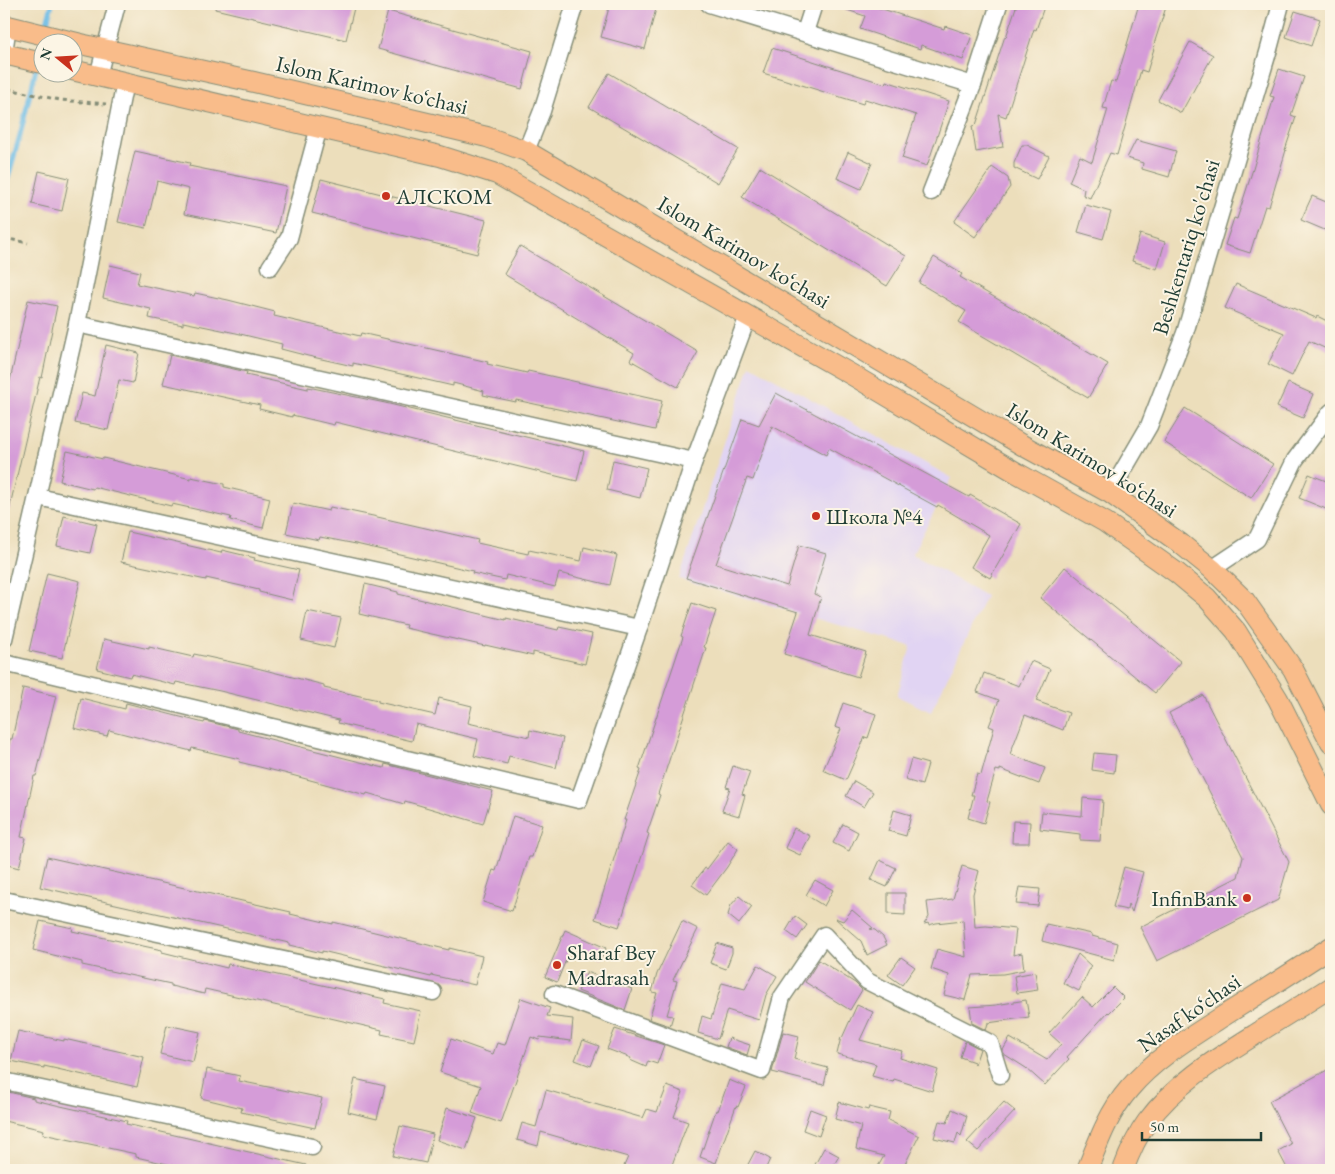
<svg xmlns="http://www.w3.org/2000/svg" width="1335" height="1174" font-family="'EB Garamond',serif">
	<style>
		.built { fill: #e1d4f3 }
		.lines { fill: none; stroke-linecap: round; stroke-linejoin: round }
		.stream { stroke: #6bbbe6; stroke-width: 5 }
		.building { fill: #d59cd8 }
		.minor-casing { stroke: #868e78; stroke-width: 19 }
		.major-casing { stroke: #868e78; stroke-width: 22 }
		.path { stroke: #868e78; stroke-width: 3; stroke-dasharray: 4 4; stroke-linecap: butt }
		.minor { stroke: #fff; stroke-width: 16 }
		.major { stroke: #f9bc8a; stroke-width: 20 }
		.poi-dot { fill: #c8321e; stroke: #fcf5e5; stroke-width: 2 }
		.labels { text-anchor: middle; dominant-baseline: central; stroke-width: 4; stroke-linejoin: round; paint-order: stroke }
		.street-label { font-size: 22px; fill: #1f3d34; stroke: #fcf5e5 }
		.poi-label { font-size: 22px; fill: #1f3d34; stroke: #fcf5e5; text-anchor: start }
	</style>
	<rect width="100%" height="100%" fill="#fcf5e5"/>
	<filter id="ink" filterUnits="userSpaceOnUse"><feTurbulence type="fractalNoise" baseFrequency=".02" numOctaves="2"/><feDisplacementMap in="SourceGraphic" scale="10" xChannelSelector="R" yChannelSelector="G"/><feConvolveMatrix kernelMatrix="1 2 1 2 8 2 1 2 1" color-interpolation-filters="sRGB"/></filter>
	<filter id="wash" filterUnits="userSpaceOnUse"><feTurbulence type="fractalNoise" baseFrequency=".0096" numOctaves="4" result="noise"/><feDisplacementMap in="SourceGraphic" scale="20" xChannelSelector="R" yChannelSelector="G"/><feGaussianBlur stdDeviation="1.12" result="paint"/><feColorMatrix in="noise" values="0 0 0 0 0 0 0 0 0 0 0 0 0 0 0 0 0 1.4 0 .05"/><feComposite in="paint" operator="in"/></filter>
	<g filter="url(#wash)">
		<rect width="100%" height="100%" fill="#ecdebb"/>
		<!-- built -->
		<path class="built" d="M750 365 952 478 912 554 986 596 931 712 897 696 911 646 679 579Z"/>
		<g class="lines">
			<!-- stream -->
			<g class="stream">
				<path d="M45 30 52 4"/>
				<path d="M39 57 43 38"/>
				<path d="M4 192 20 135 37 65"/>
			</g>
		</g>
		<g id="blocks">
			<!-- building -->
			<g class="building">
				<path d="M216 4H355L346 40 215 9Z"/>
				<path d="M610 4H636L656 9 645 49 601 37Z"/>
				<path d="M836 4H867L944 29 945 26 972 35 963 60 921 45 920 49 860 29 865 16 835 6Z"/>
				<path d="M1017 4H1045L1036 30 1034 29 1006 117 998 114 1003 147 976 152 972 126 976 125 1005 36 1006 37Z"/>
				<path d="M1139 4H1167L1154 44 1155 45 1147 72 1141 70 1117 155 1110 153 1090 198 1083 195 1084 189 1069 182 1080 156 1092 162 1108 109 1103 108 1111 81 1116 82Z"/>
				<path d="M388 11 532 51 522 89 378 49Z"/>
				<path d="M1295 11 1320 19 1311 46 1286 37Z"/>
				<path d="M1190 42 1213 55 1181 113 1158 100Z"/>
				<path d="M772 48 885 84 886 81 949 101 927 166 902 158 916 115 865 99 863 104 763 73Z"/>
				<path d="M1279 69 1304 77 1291 115 1296 117 1285 150H1286L1277 180 1269 207 1265 206 1250 253 1225 245 1234 218 1237 219 1253 169 1274 97 1270 96Z"/>
				<path d="M609 73 738 149 718 183 589 107Z"/>
				<path d="M1136 140 1176 151 1169 177 1142 169 1143 163 1127 158Z"/>
				<path d="M1022 145H1027L1049 156 1037 179 1014 168V163Z"/>
				<path d="M135 151 190 163 189 166 286 186 276 233 184 214 189 189 157 181 146 228 118 222Z"/>
				<path d="M848 152 872 163 861 189 837 178Z"/>
				<path d="M760 167 906 256 887 286 742 197Z"/>
				<path d="M992 167 1008 178 1010 187 975 237 954 222Z"/>
				<path d="M39 171 69 178 62 211 32 204Z"/>
				<path d="M321 179 486 220 477 254 312 213Z"/>
				<path d="M1312 196 1331 204V221L1327 231 1301 220Z"/>
				<path d="M1086 205 1111 212 1103 239 1078 232Z"/>
				<path d="M1140 234 1165 242 1157 269 1132 261Z"/>
				<path d="M520 246 698 352 678 387 630 360 634 353 504 274Z"/>
				<path d="M934 257 962 274 960 277 1108 364 1088 398 959 322 966 311 919 283Z"/>
				<path d="M110 265 140 272 137 284 194 296 195 293 228 300 275 312 274 316 360 336 361 333 488 362 487 364 527 373 528 371 662 401 655 430 516 400V402L483 395 484 391 453 383V386L353 363V366L308 356 281 349 282 344 236 333 183 322V325L149 318 151 309 103 298Z"/>
				<path d="M1236 284 1316 318 1317 316 1331 323V351L1309 341 1292 376 1268 364 1284 333 1225 308Z"/>
				<path d="M28 300 57 306 42 378 40 377 9 510H4V402L8 384 9 385Z"/>
				<path d="M106 345 139 353 133 383 119 380 108 430 75 423 82 393 95 396Z"/>
				<path d="M170 355 247 372 246 375 308 389V387L385 403 584 451 577 481 335 422 334 425 292 415V417L259 409 260 405 163 384Z"/>
				<path d="M1288 383 1313 394 1303 418 1277 407Z"/>
				<path d="M776 393 969 497 970 495 1021 524 990 578 971 567 989 535 938 505 937 507 829 448 826 455 772 426 753 480 747 478 716 564 787 586 799 545 826 553 814 594 821 597 810 635 866 652 858 677 784 654 798 612 686 578 742 419 759 425Z"/>
				<path d="M1185 408 1273 464 1251 498 1164 442Z"/>
				<path d="M67 451 103 459V458L191 479V477L224 484V487L270 498 263 528 230 520 231 517 172 504 171 506 94 487 93 489 60 481Z"/>
				<path d="M613 460 647 468 640 498 607 490Z"/>
				<path d="M1309 474 1331 483V511L1299 498Z"/>
				<path d="M293 503 329 511 330 507 373 516 478 540 477 543 528 554 529 550 581 561 584 547 617 555 610 585 559 573 555 587 506 575 505 580 472 573 473 571 356 544 320 537 319 540 286 533Z"/>
				<path d="M64 516 97 524 90 553 57 546Z"/>
				<path d="M128 532 221 553 222 550 255 558 254 560 299 570 292 600 259 592V590L206 578V580L121 562Z"/>
				<path d="M1065 567 1181 662 1155 693 1040 598Z"/>
				<path d="M47 573 80 581 62 658 29 651Z"/>
				<path d="M365 584 398 592V594L506 620V618L558 630 559 627 592 634 585 664 533 652V656L485 645V646L405 628 406 625 359 614Z"/>
				<path d="M692 603 716 611 704 647 706 648 658 794 660 795 647 833 649 834 619 927 595 919 626 820H624L641 770 639 769 683 637 681 636Z"/>
				<path d="M307 611 341 618 334 648 301 640Z"/>
				<path d="M104 639 149 649V647L193 657 194 654 245 665 324 685V688L378 700V702L435 715 439 698 472 706 468 723 529 737 530 730 563 738 556 768 509 756 507 764 474 756 478 739 416 724 412 741 338 723 339 720 220 691 176 682 175 685 131 674 130 677 97 669Z"/>
				<path d="M1031 661 1050 669 1036 701 1069 713 1063 730 1025 715 1010 754 1045 768 1039 784 1000 769V771L996 770 987 801 990 802 984 823 968 818 974 795H971L977 774 981 775 994 728 989 726 999 700 977 692 984 673 1019 686Z"/>
				<path d="M23 688 56 696 36 776H34L21 837 26 838 19 868 4 864V764L10 739H12Z"/>
				<path d="M1203 695 1289 862 1278 900 1157 961 1140 927 1238 877 1243 857 1169 713Z"/>
				<path d="M81 698 125 709 126 703 204 723 205 721 238 729V731L384 768 385 764 493 791 483 824 405 801 404 804 367 793 366 795 284 773 239 762 240 759 192 748 191 751 109 730 107 736 74 728Z"/>
				<path d="M843 703 876 714 868 738 865 737 846 780 823 770 841 729 835 727Z"/>
				<path d="M1094 753 1116 755 1114 773 1092 770Z"/>
				<path d="M911 759 928 764 922 785 905 780Z"/>
				<path d="M733 766 750 772 742 794 745 795 739 816 722 811 730 788 726 787Z"/>
				<path d="M854 781 873 792 864 807 846 796Z"/>
				<path d="M1083 798 1103 800 1100 841 1080 840V834L1040 829 1042 812 1082 816Z"/>
				<path d="M894 810 911 815 906 836 888 831Z"/>
				<path d="M513 816 542 825 532 857H529L512 911 483 902 493 870 496 871Z"/>
				<path d="M1013 821 1030 822 1029 843H1012Z"/>
				<path d="M843 824 858 832 849 851 833 843Z"/>
				<path d="M794 828 810 836 800 855 785 848Z"/>
				<path d="M728 841 738 849 727 867 706 895 692 885 705 868 707 869Z"/>
				<path d="M47 857 291 912 290 914 333 924V922L449 950V948L482 956 475 985 431 975V977L322 951V953L289 945V943L40 887Z"/>
				<path d="M880 860 896 868 887 887 871 880Z"/>
				<path d="M962 866 979 871 973 894 975 927 986 926 1016 929 1013 955 1022 953 1024 970 1003 974 972 975 965 1000 944 995 949 975 931 969 937 949 966 957 963 920 936 923 929 925V923L924 924 929 917 927 902 953 899Z"/>
				<path d="M1124 867 1143 872 1132 912 1128 904 1127 910 1113 907Z"/>
				<path d="M815 880 833 890 824 906 806 895Z"/>
				<path d="M1019 887 1040 889 1038 906 1016 904Z"/>
				<path d="M888 893H905V915L888 914Z"/>
				<path d="M739 896 752 907 739 924 728 915 731 905Z"/>
				<path d="M852 910 873 928 870 929 875 930 883 937 887 945 867 955 861 941 835 918 843 921Z"/>
				<path d="M795 916 807 925 797 939 786 931Z"/>
				<path d="M40 921 73 928 72 931 162 950V952L227 968 228 964 385 999 384 1003 421 1011 414 1041 381 1034 382 1030 205 989 204 994 171 986V984L82 965V962L33 950Z"/>
				<path d="M682 921 698 929 673 980 677 981 667 1015 673 1016 670 1026 649 1019 657 993 652 992 657 974Z"/>
				<path d="M1046 924 1092 934V936L1118 943 1114 960 1042 941Z"/>
				<path d="M565 930 606 948 601 959 572 945 557 982 545 977Z"/>
				<path d="M717 943 732 948V953L726 969 710 963Z"/>
				<path d="M1078 954 1091 966 1079 991 1063 983Z"/>
				<path d="M901 957 915 967 902 985 888 975Z"/>
				<path d="M819 960 855 983 862 990 850 1010 805 982Z"/>
				<path d="M758 965 777 976 766 995 759 1020 727 1010 718 1039 698 1033 702 1016 711 1019 722 983 745 989Z"/>
				<path d="M587 972 632 989 625 1010 578 991Z"/>
				<path d="M1035 972 1038 990 1017 993 1014 976Z"/>
				<path d="M1113 987 1124 998 1109 1013 1108 1012 1067 1057 1069 1059 1045 1085 1026 1068 1004 1054 1003 1050 1010 1038 1047 1060 1061 1044 1049 1033 1082 997 1093 1007Z"/>
				<path d="M521 998 550 1008 547 1016 573 1019 571 1041 540 1037 539 1040 531 1037 501 1123 472 1113 481 1086 440 1072 451 1039 493 1054 497 1043 505 1045Z"/>
				<path d="M1026 1000 1029 1017 988 1023 986 1030 972 1023 970 1007 996 1005Z"/>
				<path d="M857 1005 873 1012 860 1040 902 1051 900 1058 938 1070 932 1091 894 1079 893 1082 872 1076 876 1064 837 1054 841 1037 842 1038Z"/>
				<path d="M167 1025 200 1032 193 1062 160 1054Z"/>
				<path d="M615 1029 664 1045 657 1064 648 1061 646 1067 630 1060 631 1058 607 1049Z"/>
				<path d="M18 1031 64 1041V1039L144 1057 137 1087 44 1066V1068L11 1061Z"/>
				<path d="M783 1032 799 1036 794 1059 828 1068 824 1085 772 1072Z"/>
				<path d="M729 1038 750 1045 747 1055 726 1047Z"/>
				<path d="M583 1040 599 1046 591 1066 575 1060Z"/>
				<path d="M965 1041 980 1049 975 1064 974 1062 960 1057Z"/>
				<path d="M1331 1068V1170H1288L1278 1151 1291 1144 1269 1101Z"/>
				<path d="M207 1069 240 1076 239 1081 322 1098 315 1128 241 1112 242 1108 201 1098Z"/>
				<path d="M355 1079 385 1086 377 1119 348 1112Z"/>
				<path d="M729 1080 746 1087 738 1107 736 1106 716 1163 700 1157 716 1110 718 1111Z"/>
				<path d="M667 1086 683 1092 674 1117 688 1122 670 1170H635L624 1166 628 1157 541 1132 538 1146 517 1140 522 1123 536 1127 546 1090 643 1118 647 1109 657 1112Z"/>
				<path d="M4 1091 34 1098V1100L127 1121 126 1124 306 1165 305 1170H194L136 1157V1154L43 1134 44 1130 4 1121Z"/>
				<path d="M839 1102 868 1110 869 1107 890 1112 888 1120 919 1136 902 1170H876L884 1156 856 1149 861 1126 835 1119Z"/>
				<path d="M1004 1102 1015 1111 978 1151 967 1142Z"/>
				<path d="M447 1108 477 1118 466 1150 437 1140Z"/>
				<path d="M810 1109 826 1115 819 1136 803 1130Z"/>
				<path d="M952 1109 967 1116 961 1136 958 1133 955 1143 934 1138 939 1121 947 1123Z"/>
				<path d="M400 1126 433 1134 426 1163 393 1156Z"/>
				<path d="M824 1148 839 1156 831 1170H812Z"/>
				<path d="M755 1151 770 1159 765 1170H745Z"/>
			</g>
		</g>
	</g>
	<g filter="url(#ink)">
		<use href="#blocks" fill-opacity="0" stroke="#868e78" stroke-width="1"/>
		<g class="lines">
			<defs>
				<g id="minor">
					<path d="M709 4 973 85"/>
					<path d="M805 32 814 4"/>
					<path d="M4 52 8 26"/>
					<path d="M98 76 117 4"/>
					<path d="M526 151 542 111 575 4"/>
					<path d="M931 192 973 85 999 4"/>
					<path d="M270 267 289 238 319 127"/>
					<path d="M77 324 694 461"/>
					<path d="M1110 493 1149 426 1185 333 1269 49 1281 4"/>
					<path d="M38 497 639 628"/>
					<path d="M1212 569 1257 539 1295 460 1331 412"/>
					<path d="M4 639 77 324 125 82"/>
					<path d="M4 663 579 800 639 628 694 461 748 316"/>
					<path d="M4 900 433 992"/>
					<path d="M554 994 762 1071 782 997 824 935 867 981 990 1043 1000 1075"/>
					<path d="M4 1081 312 1147"/>
				</g>
				<g id="major">
					<path d="M4 25 85 45 254 82 487 137 526 151 1022 445 1110 493 1181 544 1212 569 1245 601 1293 669 1331 743"/>
					<path d="M4 54 42 63"/>
					<path d="M72 70 440 156 497 174 854 376 1017 473 1105 522 1177 573 1207 598 1236 631 1278 699 1331 805"/>
					<path d="M1087 1170C1098 1142 1109 1112 1129 1089 1155 1058 1191 1037 1225 1015 1260 993 1296 970 1331 947"/>
					<path d="M1123 1170C1129 1154 1136 1137 1147 1122 1175 1084 1216 1059 1256 1034 1281 1018 1306 1003 1331 987"/>
				</g>
			</defs>
			<!-- minor casing -->
			<use href="#minor" class="minor-casing"/>
			<!-- major casing -->
			<use href="#major" class="major-casing"/>
			<!-- path -->
			<g class="path">
				<path d="M8 89 60 100 106 104"/>
				<path d="M4 238 28 243"/>
			</g>
			<!-- minor -->
			<use href="#minor" class="minor"/>
			<!-- major -->
			<use href="#major" class="major"/>
		</g>
	</g>
	<!-- markers -->
	<g class="poi-dot">
		<circle cx="386" cy="196" r="5"/>
		<circle cx="816" cy="516" r="5"/>
		<circle cx="1247" cy="898" r="5"/>
		<circle cx="557" cy="965" r="5"/>
	</g>
	<g class="labels">
		<!-- street labels -->
		<g class="street-label">
			<text transform="translate(372 85) rotate(13)">Islom Karimov ko‘chasi</text>
			<text transform="translate(1186 247) rotate(-73)">Beshkentariq ko'chasi</text>
			<text transform="translate(744 252) rotate(31)">Islom Karimov ko‘chasi</text>
			<text transform="translate(1092 460) rotate(32)">Islom Karimov ko‘chasi</text>
			<text transform="translate(1189 1013) rotate(-35)">Nasaf ko‘chasi</text>
		</g>
		<!-- poi labels -->
		<g class="poi-label">
			<text x="396" y="196">АЛСКОМ</text>
			<text x="826" y="516">Школа №4</text>
			<text x="1237" y="898" text-anchor="end">InfinBank</text>
			<text x="567" y="952">Sharaf Bey<tspan x="567" dy="25">Madrasah</tspan></text>
		</g>
	</g>
	<!-- margin -->
	<rect width="1335" height="1174" fill="none" stroke="#fcf5e5" stroke-width="20"/>
	<!-- north arrow -->
	<g transform="translate(58 58) rotate(288)"><circle r="24" fill="#fcf5e5" stroke="#a4ab9e"/>
	<path d="M0-4L9 19L0 12L-9 19Z" fill="#c8321e"/>
	<text y="-8" font-size="14" font-weight="bold" text-anchor="middle" fill="#1f3d34">N</text>
	</g>
	<!-- scale -->
	<path d="M1142 1132v8h119v-8" fill="none" stroke="#1f3d34" stroke-width="2.5"/>
	<text x="1150" y="1132" font-size="15" fill="#1f3d34" stroke="#fcf5e5" stroke-width="4" paint-order="stroke">50 m</text>
</svg>
